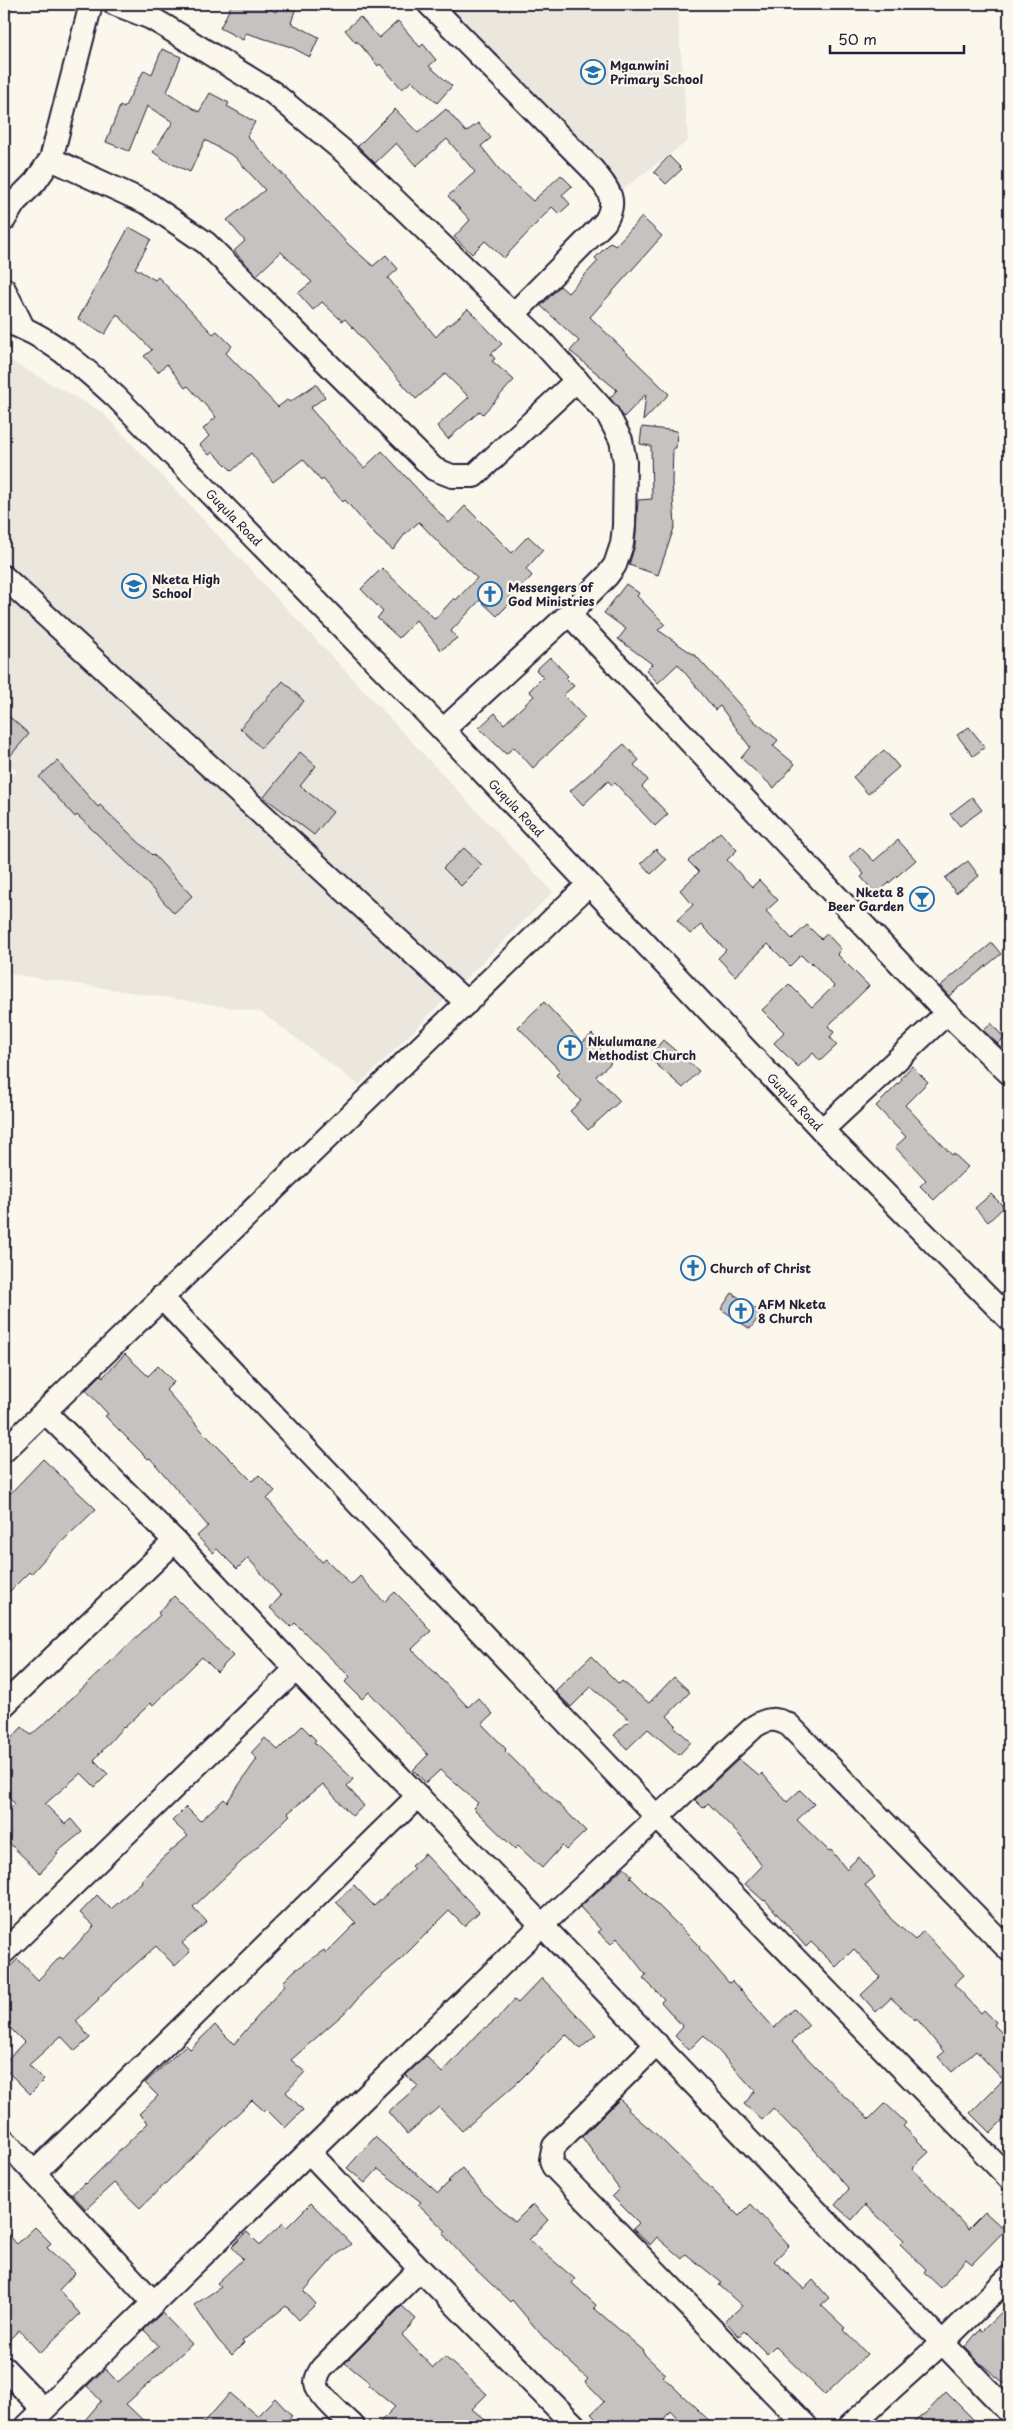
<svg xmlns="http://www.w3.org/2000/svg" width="1013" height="2430" font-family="'Playpen Sans',sans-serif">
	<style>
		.built { fill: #ebe7df }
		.building { fill: #c6c2c0; stroke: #22223b }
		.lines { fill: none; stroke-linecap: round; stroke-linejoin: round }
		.minor-casing { stroke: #22223b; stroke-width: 26 }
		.minor { stroke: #fbf7ec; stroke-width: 22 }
		.labels { text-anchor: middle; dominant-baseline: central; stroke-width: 5; stroke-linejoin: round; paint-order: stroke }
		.poi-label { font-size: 12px; font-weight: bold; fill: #22223b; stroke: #fbf7ec; text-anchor: start }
		.street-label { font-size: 12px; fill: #22223b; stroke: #fbf7ec }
	</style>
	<rect width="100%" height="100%" fill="#fbf7ec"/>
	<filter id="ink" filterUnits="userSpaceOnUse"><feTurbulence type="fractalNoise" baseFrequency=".02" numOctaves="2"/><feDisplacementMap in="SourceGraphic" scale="10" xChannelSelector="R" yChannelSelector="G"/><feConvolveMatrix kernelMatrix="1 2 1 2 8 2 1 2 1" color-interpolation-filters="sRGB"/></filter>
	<g filter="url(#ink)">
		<!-- built -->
		<g class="built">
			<path d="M436 4H677L688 141 620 191Z"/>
			<path d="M4 357 102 412 553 892 359 1085 261 1012 4 973V786L17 771 4 760Z"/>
		</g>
		<!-- building -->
		<g class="building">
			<path d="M232 4H261L276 12 279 4H297L291 23 319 37 310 57 291 47 246 33 243 40 220 28Z"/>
			<path d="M360 17 379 38 398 21 420 47 423 44 436 60 429 66 452 86 437 103 412 81 402 89 380 64 378 66 357 41 356 43 345 30Z"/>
			<path d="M162 49 181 57 167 92 199 112 210 93 229 103 227 106 255 122 247 136 348 244 373 266 386 255 398 269 388 278 436 337 449 323 450 325 468 309 502 344 491 354 495 359 492 361 514 380 483 414 480 411 448 439 437 426 469 397 445 374 416 399 345 319 342 321 322 302 313 310 298 293 312 282 281 252 257 275 249 267 234 251 245 241 227 220 265 190 235 157 205 140 190 172 166 161 153 152 173 122 147 106 129 151 106 142 120 106 124 108 144 70 152 74Z"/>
			<path d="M395 109 418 133 446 109 466 132 478 123 491 138 481 146 503 174 533 201 561 175 572 186 562 195 570 204 559 214 552 207 504 258 485 241 472 254 454 237 470 220 448 196 475 172 447 139 416 166 396 143 375 163 358 146Z"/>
			<path d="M669 156 682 169 666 184 654 172Z"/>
			<path d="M642 217 662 236 590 317 669 394 643 421 646 394 624 417 610 398 617 390 570 351 579 341 541 306 560 286 568 293 598 261 595 258 611 242 615 246Z"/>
			<path d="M129 227 151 239 135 268 155 280 158 277 213 334 217 331 232 346 226 353 278 407 287 400 290 402 316 384 325 397 310 408 364 468 382 451 449 523 465 506 512 553 528 536 543 550 526 569 532 576 509 598 512 601 497 616 480 600 451 631 457 638 441 650 416 620 399 638 377 618 383 612 361 589 382 568 435 619 454 598 456 600 477 578 444 548 419 522 405 534 393 550 376 536 345 500 343 502 323 479 321 481 303 459 273 482 251 453 232 471 213 452 209 455 200 445 209 436 203 429 216 417 188 386 185 388 167 364 158 372 144 356 152 350 117 314 105 334 78 319Z"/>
			<path d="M642 427 677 431 676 448H673L672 483 675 525 658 575 629 565 635 545 638 500 652 499 651 446 640 444Z"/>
			<path d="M626 584 639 593 637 596 665 624 658 630 697 657 754 721 778 740 773 746 795 764 774 788 741 758 750 747 720 706 715 710 678 664 658 683 646 670 652 664 618 639 626 629 604 613Z"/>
			<path d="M550 657 568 676 566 678 574 686 563 695 585 718 533 768 514 747 506 754 479 728 495 713 504 724 534 696 529 691 543 677 536 670Z"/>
			<path d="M283 681 304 701 261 748 240 728Z"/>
			<path d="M4 712 29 734 4 763Z"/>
			<path d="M969 727 985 747 973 756 957 735Z"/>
			<path d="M624 744 639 760 634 765 648 780 642 787 668 814 655 826 615 783 612 785 608 781 583 805 570 791Z"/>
			<path d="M884 750 899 767 868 794 853 777Z"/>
			<path d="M300 752 316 766 300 786 333 812 314 835 264 797Z"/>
			<path d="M57 761 98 807 100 805 152 855 153 854 192 896 174 913 136 871 77 815 75 817 39 777Z"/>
			<path d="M972 797 982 810 960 826 950 814Z"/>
			<path d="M720 832 737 850 727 860 752 887 759 880 778 900 766 911 792 939 807 925 821 939 827 934 841 949 837 954 869 986 828 1026 834 1032 830 1037 837 1045 820 1061 813 1053 798 1067 774 1043 784 1032 762 1010 789 984 812 1007 834 986 811 962 810 964 801 955 790 966 768 944 735 976 718 958 726 950 701 925 690 934 677 920 693 905 680 890 699 872 688 861Z"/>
			<path d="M898 840 916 860 876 894 861 877 864 874 849 857 860 847 874 861Z"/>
			<path d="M464 848 482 865 461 886 443 868Z"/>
			<path d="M656 849 666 860 651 874 641 863Z"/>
			<path d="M968 861 979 876 956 893 945 878Z"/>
			<path d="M992 943 1001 954 949 996 940 986Z"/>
			<path d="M544 1002 582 1043 592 1034 603 1046 599 1050 611 1063 596 1076 620 1101 588 1130 570 1111 581 1101 556 1075 560 1071 518 1027Z"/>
			<path d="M991 1023 1004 1038 998 1044 983 1030Z"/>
			<path d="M663 1040 699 1071 683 1088 648 1057Z"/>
			<path d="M912 1066 928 1082 905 1105 952 1155 954 1154 968 1167 934 1200 920 1186 926 1180 895 1147 906 1137 876 1106 902 1080 901 1078Z"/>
			<path d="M991 1194 1004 1207 988 1222 975 1208Z"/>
			<path d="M692 1257 705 1269 695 1280 682 1267Z"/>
			<path d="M732 1293 762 1313 750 1329 721 1309Z"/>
			<path d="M125 1354 148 1376 158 1366 174 1382 166 1390 203 1432 252 1481 259 1475 275 1491 267 1499 322 1562 326 1559 351 1585 360 1576 384 1602 395 1592 411 1608 431 1631 412 1649 468 1707 478 1698 493 1714 482 1724 506 1749 505 1751 586 1831 566 1850 562 1846 542 1868 518 1846 515 1849 473 1808 478 1803 440 1770 426 1783 413 1770 428 1755 369 1692 362 1699 345 1682 350 1677 295 1623 291 1627 270 1608 281 1596 248 1558 237 1569 217 1549 213 1553 197 1536 208 1526 150 1458 148 1459 105 1416 108 1414 86 1390 101 1375 103 1377Z"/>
			<path d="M43 1459 96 1509 49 1554 31 1574 29 1572 4 1597V1500Z"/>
			<path d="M174 1596 233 1656 217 1672 202 1657 153 1705 151 1703 124 1728 123 1727 94 1760 108 1774 95 1787 81 1773 45 1804 65 1824 71 1819 82 1832 56 1853 58 1854 40 1873 4 1838V1814L15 1804 4 1792V1746L22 1727 31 1735 54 1715 160 1615 158 1613Z"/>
			<path d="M591 1656 619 1684 622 1681 649 1703 674 1677 690 1692 667 1716 676 1725 674 1726 691 1742 679 1755 648 1729 627 1749 614 1735 630 1720 591 1687 571 1707 555 1691Z"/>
			<path d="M302 1726 316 1740 314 1742 353 1779 347 1786 364 1806 352 1816 323 1784 288 1813 290 1815 275 1830 193 1907 207 1922 182 1943 190 1952 175 1966 156 1946 98 1998 99 1999 76 2021 90 2038 75 2051 61 2036 29 2065 44 2080 30 2094 4 2068V2063L24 2042 4 2022V1972L18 1959 38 1980 60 1957 63 1959 94 1926 80 1913 97 1895 111 1909 142 1882 141 1881 161 1859 188 1836 172 1821 186 1807 200 1821 224 1799 227 1802 257 1759 251 1753 265 1738 278 1750Z"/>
			<path d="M739 1759 759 1776 762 1773 787 1802 800 1790 814 1804 797 1820 829 1851 831 1850 846 1869 859 1857 875 1877 865 1885 891 1919 915 1940 923 1931 964 1975 954 1984 981 2013 984 2010 996 2022 994 2025 1009 2040V2086L976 2051 952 2072 938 2057 944 2052 916 2018 915 2020 891 1998 876 2012 861 1995 880 1977 854 1949 836 1967 811 1942 806 1947 765 1900 764 1901 745 1884 762 1866 740 1836 708 1803 703 1808 695 1800Z"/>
			<path d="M425 1854 479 1912 464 1926 449 1911 399 1961 364 1991 351 2007 291 2060 305 2072 286 2092 303 2110 285 2128 266 2109 264 2111 252 2100 140 2208 114 2183 86 2209 72 2194 85 2183 86 2184 148 2123 139 2114 158 2096 145 2083 186 2045 190 2049 215 2025 234 2044 285 1985 283 1982 294 1971 324 1950 326 1953 356 1923 336 1902 354 1885 374 1906 414 1869 411 1866Z"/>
			<path d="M624 1867 632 1876 630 1877 700 1947 699 1948 729 1983 732 1981 774 2028 794 2009 809 2025 792 2042 844 2096 869 2119 885 2103 906 2123 903 2126 929 2152 912 2168 968 2229 985 2212 1005 2230 972 2264 966 2259 941 2288 924 2272 926 2269 900 2244 904 2240 865 2205 852 2220 835 2205 849 2189 796 2129 794 2130 773 2108 762 2120 744 2104 755 2091 704 2035 689 2050 675 2036 683 2027 661 2002 664 1999 643 1978 646 1975 617 1938 611 1944 598 1932 601 1930 580 1907Z"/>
			<path d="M542 1978 596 2035 580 2049 566 2034 518 2082 462 2131 439 2107 407 2134 388 2112 418 2086 406 2075 426 2056 442 2073 479 2033 498 2018 514 2000 518 2003Z"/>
			<path d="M1002 2081 1009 2089V2114L990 2133 970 2113Z"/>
			<path d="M620 2099 629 2108 628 2110 656 2134 739 2216 751 2204 789 2246 774 2261 804 2289 813 2280 829 2298 821 2305 845 2328 843 2329 867 2354 825 2395 775 2346 767 2354 744 2331 739 2336 725 2321 742 2306 719 2285 722 2283 686 2254 682 2259 657 2237 650 2245 633 2229 639 2223 612 2196 619 2189 582 2137Z"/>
			<path d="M375 2137 438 2193 449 2182 448 2181 462 2168 484 2195 515 2222 533 2204 548 2220 529 2240 575 2279 572 2283 596 2305 594 2308 644 2351 643 2353 665 2374 662 2376 715 2426H684L670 2411 659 2426H603L591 2414 604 2402 585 2382 588 2379 544 2338 512 2300 510 2302 468 2262 443 2234 446 2231 418 2205 421 2202 378 2169 365 2183 347 2168Z"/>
			<path d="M311 2203 351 2244 335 2256 304 2291 316 2304 299 2320 286 2306 242 2341 244 2343 232 2355 218 2340 194 2305 221 2287 217 2283 243 2259 232 2247 247 2232 260 2245 283 2223 287 2227Z"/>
			<path d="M35 2227 51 2243 47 2248 75 2273 59 2290 80 2314 40 2353 19 2330 4 2345V2230L17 2244Z"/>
			<path d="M1009 2305V2387L980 2363 965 2347 980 2329 982 2331Z"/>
			<path d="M402 2306 416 2319 402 2335 433 2368 445 2357 487 2394 472 2409 492 2426H376L395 2407 368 2385 370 2383 345 2363Z"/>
			<path d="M162 2313 192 2344 126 2404 149 2426H80L101 2401 87 2386 105 2369 118 2382 159 2346 144 2330Z"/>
			<path d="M946 2392 980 2426H909L928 2411Z"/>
			<path d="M230 2393 257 2416 275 2398 292 2416 281 2426H201Z"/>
		</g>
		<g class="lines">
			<defs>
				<g id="minor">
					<path d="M115 4 151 18 168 28 272 92 348 155 542 342 608 415 621 440 625 462 624 526 622 544 615 565 607 576 569 614 443 730"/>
					<path d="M429 4 593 170C607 188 619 199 605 222L514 314"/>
					<path d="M51 159 149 204 206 243 434 469 452 476H474L577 380"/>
					<path d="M4 220 15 202 35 182 51 159 91 4"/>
					<path d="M4 289 23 327"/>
					<path id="s1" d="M4 321C47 334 83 367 116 397L443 730 822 1130 1009 1319"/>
					<path d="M4 577 467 1003"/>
					<path d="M569 614 947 1013 822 1130"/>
					<path d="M947 1013 1009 1073"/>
					<path d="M161 1297 658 1818 1009 2178"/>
					<path d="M45 1412 175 1541 296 1669 1009 2412"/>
					<path d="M4 1451 588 885"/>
					<path d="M4 1705 175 1541"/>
					<path d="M4 1952 296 1669"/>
					<path d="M657 2044 554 2146 551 2160 553 2166 806 2426"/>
					<path d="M4 2140 153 2302"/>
					<path d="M310 2153 420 2269 575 2426"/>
					<path d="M35 2172 418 1796"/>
					<path d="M4 2368 43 2409"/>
					<path d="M27 2426 542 1925 755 1726C768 1718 776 1718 789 1725L1009 1950"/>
					<path d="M353 2426C344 2417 317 2394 316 2383 316 2377 319 2373 322 2368L420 2269"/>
					<path d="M850 2426 943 2342 1009 2277"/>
				</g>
			</defs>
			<!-- minor casing -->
			<use href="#minor" class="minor-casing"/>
			<!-- minor -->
			<use href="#minor" class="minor"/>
		</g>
	</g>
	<!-- icons -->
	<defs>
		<symbol id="school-ring" viewBox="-11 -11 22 22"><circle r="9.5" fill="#fbf7ec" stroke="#1f6fb2" stroke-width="1.5"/><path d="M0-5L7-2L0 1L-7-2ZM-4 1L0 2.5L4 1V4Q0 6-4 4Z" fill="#1f6fb2"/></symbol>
		<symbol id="church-ring" viewBox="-11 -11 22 22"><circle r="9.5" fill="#fbf7ec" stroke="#1f6fb2" stroke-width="1.5"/><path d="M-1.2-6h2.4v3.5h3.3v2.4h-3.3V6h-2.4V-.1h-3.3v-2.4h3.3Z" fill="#1f6fb2"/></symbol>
		<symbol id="bar-ring" viewBox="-11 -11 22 22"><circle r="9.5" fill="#fbf7ec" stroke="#1f6fb2" stroke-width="1.5"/><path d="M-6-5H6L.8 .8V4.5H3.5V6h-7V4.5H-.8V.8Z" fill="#1f6fb2"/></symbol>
	</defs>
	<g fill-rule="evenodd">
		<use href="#school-ring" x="579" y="58" width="28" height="28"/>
		<use href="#school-ring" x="120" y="572" width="28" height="28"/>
		<use href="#church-ring" x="476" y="580" width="28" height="28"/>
		<use href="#bar-ring" x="908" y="885" width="28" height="28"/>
		<use href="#church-ring" x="556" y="1034" width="28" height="28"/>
		<use href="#church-ring" x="679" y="1254" width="28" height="28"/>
		<use href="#church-ring" x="727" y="1297" width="28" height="28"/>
	</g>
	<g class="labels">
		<!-- poi labels -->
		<g class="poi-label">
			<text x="610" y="65">Mganwini<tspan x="610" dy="14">Primary School</tspan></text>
			<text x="152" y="579">Nketa High<tspan x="152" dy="14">School</tspan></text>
			<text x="508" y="587">Messengers of<tspan x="508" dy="14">God Ministries</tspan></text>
			<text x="904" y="892" text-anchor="end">Nketa 8<tspan x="904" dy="14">Beer Garden</tspan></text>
			<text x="588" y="1041">Nkulumane<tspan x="588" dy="14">Methodist Church</tspan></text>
			<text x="710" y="1268">Church of Christ</text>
			<text x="758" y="1304">AFM Nketa<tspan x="758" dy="14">8 Church</tspan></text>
		</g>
		<!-- street labels -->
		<g class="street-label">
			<text stroke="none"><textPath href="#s1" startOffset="305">Guqula Road</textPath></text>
			<text stroke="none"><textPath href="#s1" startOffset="710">Guqula Road</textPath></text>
			<text stroke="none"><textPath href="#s1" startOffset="1115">Guqula Road</textPath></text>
		</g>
	</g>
	<!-- margin -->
	<rect width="1013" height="2430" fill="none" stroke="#fbf7ec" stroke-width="20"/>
	<rect x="10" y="10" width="993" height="2410" fill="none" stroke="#22223b" stroke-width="2" filter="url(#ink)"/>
	<!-- scale -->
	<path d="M830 45v8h134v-8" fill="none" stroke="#22223b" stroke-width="2.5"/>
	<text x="838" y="45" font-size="15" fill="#22223b" stroke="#fbf7ec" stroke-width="4" paint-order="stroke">50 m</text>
</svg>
